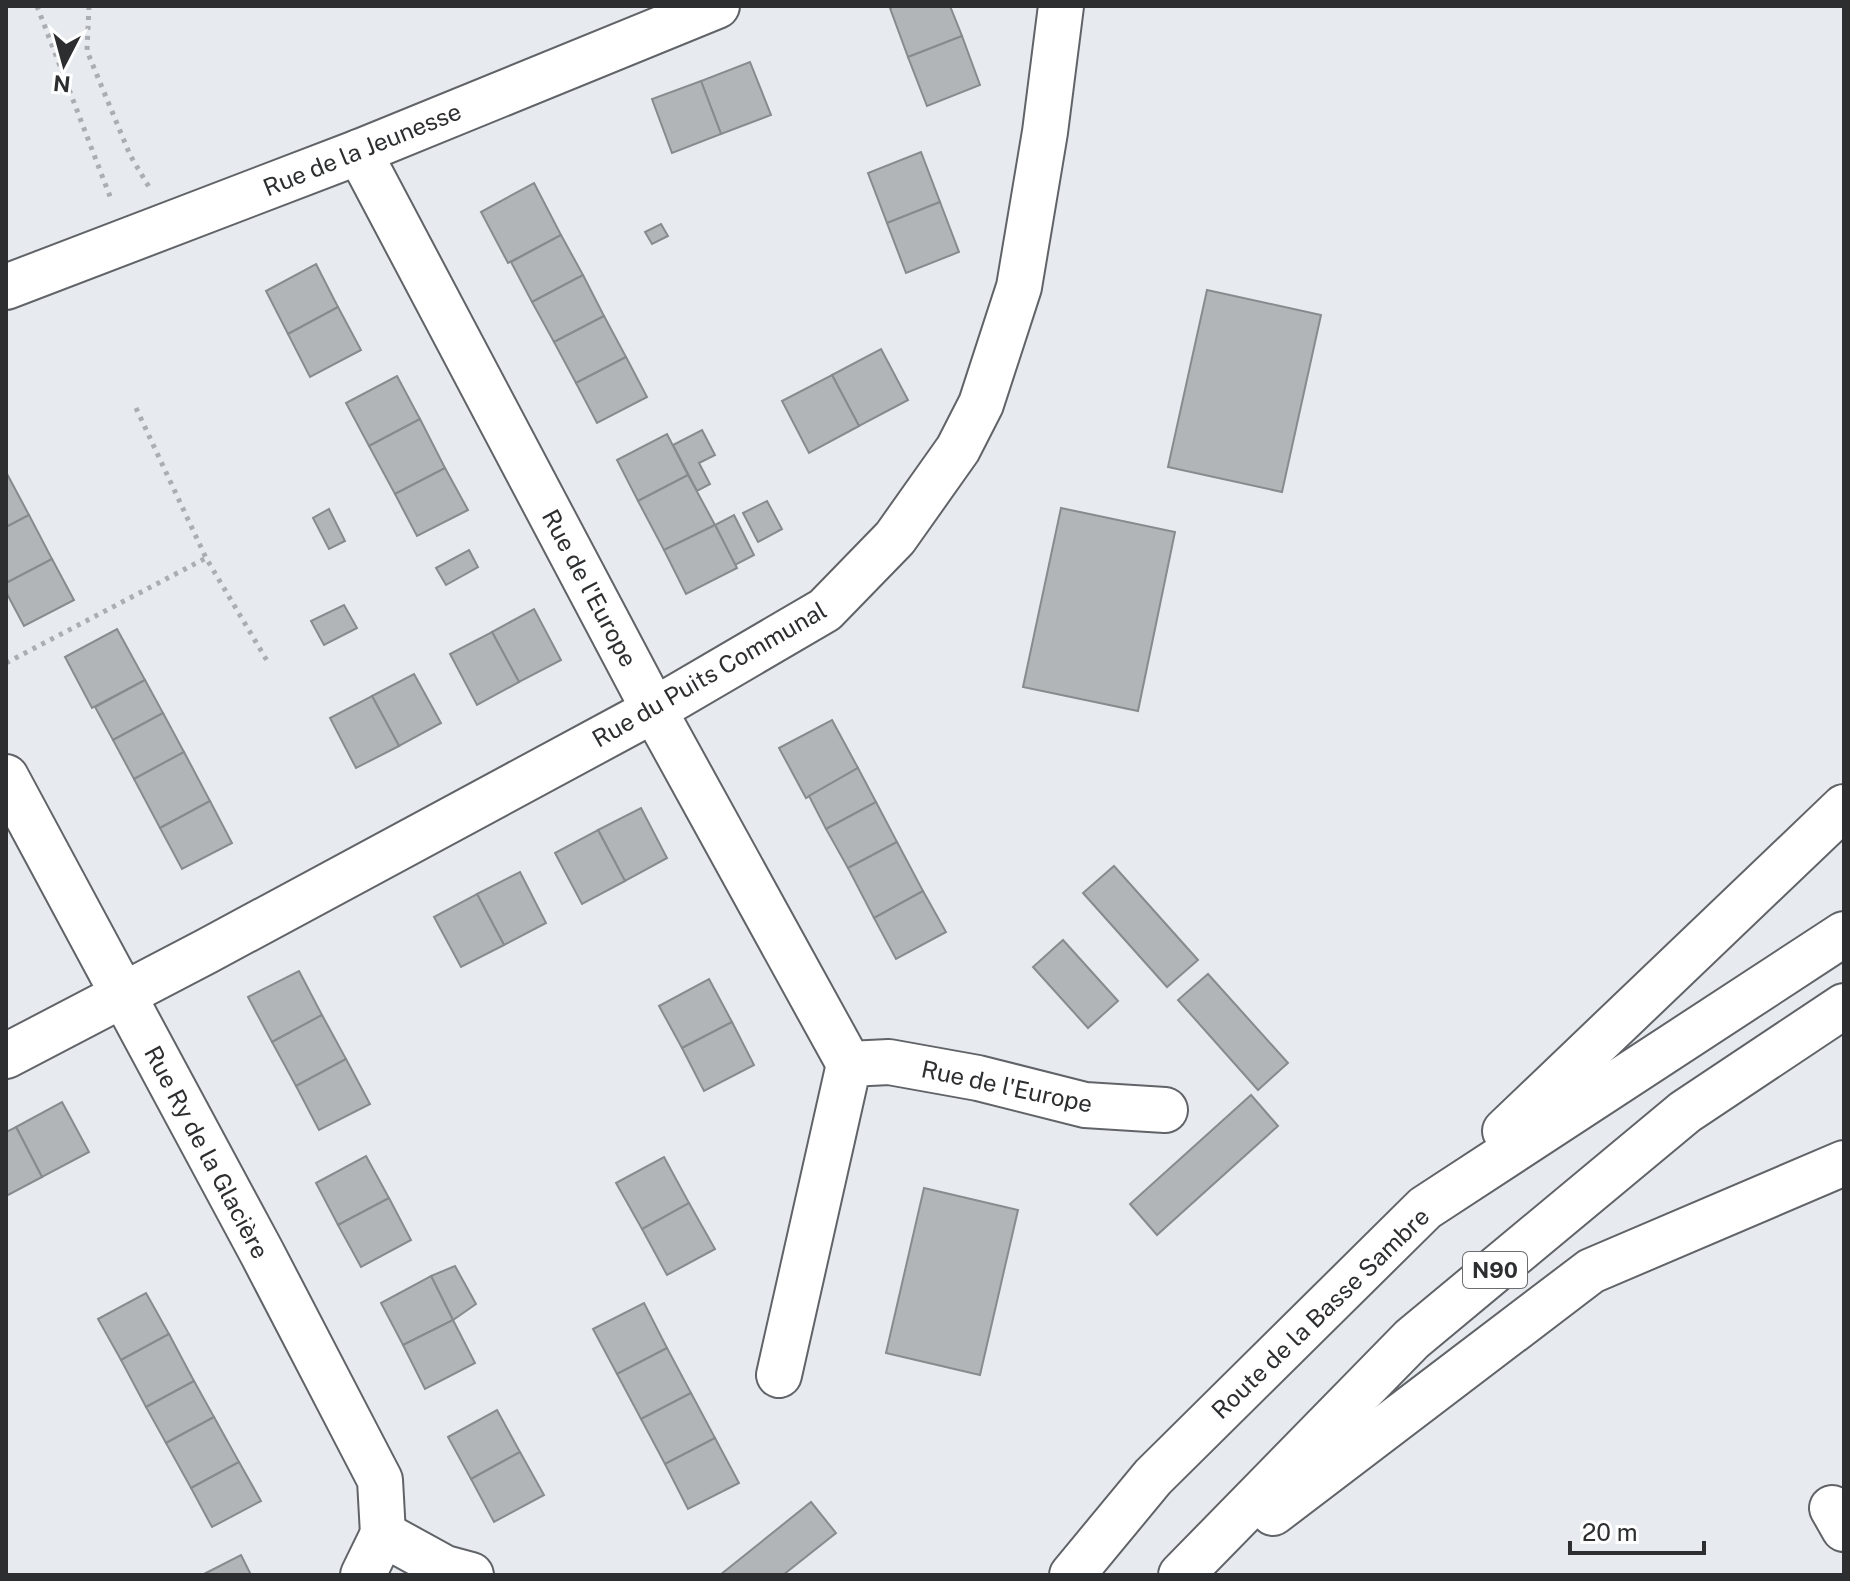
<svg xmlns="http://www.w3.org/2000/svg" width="1850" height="1581" font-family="'Public Sans',sans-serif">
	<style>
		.building { fill: #b1b5b8; stroke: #878b8e; stroke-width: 2 }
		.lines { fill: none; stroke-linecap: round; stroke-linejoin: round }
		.minor-casing { stroke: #606367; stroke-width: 48 }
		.highway-casing { stroke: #606367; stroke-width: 48 }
		.path { stroke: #aaadb1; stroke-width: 5; stroke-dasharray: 4 6; stroke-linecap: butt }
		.minor { stroke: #fff; stroke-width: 44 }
		.highway { stroke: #fff; stroke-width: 44 }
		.labels { text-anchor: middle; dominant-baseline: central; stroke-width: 6; stroke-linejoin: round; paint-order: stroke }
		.shield { fill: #fff; stroke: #6c6d6e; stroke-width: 2 }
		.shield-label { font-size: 22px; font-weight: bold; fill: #2d2e30 }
		.street-label { font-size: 24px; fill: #2d2e30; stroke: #fff }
	</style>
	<rect width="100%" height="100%" fill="#e7ebef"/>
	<!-- building -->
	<g class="building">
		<path d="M895 6H950L962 36 908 57 890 8Z"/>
		<path d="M962 36 980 85 927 106 908 57Z"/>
		<path d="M750 62 771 115 721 134 701 81Z"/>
		<path d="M701 81 721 134 672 153 652 99Z"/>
		<path d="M921 152 940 202 887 223 868 173Z"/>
		<path d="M534 183 561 235 508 263 481 212Z"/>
		<path d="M940 202 959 252 906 273 887 223Z"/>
		<path d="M661 224 668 236 652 244 645 232Z"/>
		<path d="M561 235 583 275 532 302 511 262Z"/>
		<path d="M316 264 338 307 288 334 266 291Z"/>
		<path d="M583 275 604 316 554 342 532 302Z"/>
		<path d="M1207 290 1321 315 1282 492 1168 467Z"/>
		<path d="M338 307 361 350 310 377 288 334Z"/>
		<path d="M604 316 626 357 576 383 554 342Z"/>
		<path d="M881 349 908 400 859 426 832 375Z"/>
		<path d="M626 357 647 397 597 423 576 383Z"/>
		<path d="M832 375 859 426 809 453 782 401Z"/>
		<path d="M397 376 420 419 369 446 346 403Z"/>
		<path d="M420 419 445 468 395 494 369 446Z"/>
		<path d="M702 430 715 455 699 463 710 484 697 491 673 445Z"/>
		<path d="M667 434 688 475 638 501 617 460Z"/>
		<path d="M445 468 468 510 417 536 395 494Z"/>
		<path d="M6 472 29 515 6 527Z"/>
		<path d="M688 475 715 525 664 550 638 501Z"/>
		<path d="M767 501 782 529 758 542 743 513Z"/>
		<path d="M1061 508 1175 532 1138 711 1023 687Z"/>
		<path d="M329 509 345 541 329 549 313 518Z"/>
		<path d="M29 515 52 559 6 583V527Z"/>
		<path d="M734 515 754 555 735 565 715 525Z"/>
		<path d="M715 525 737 568 686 594 664 550Z"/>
		<path d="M469 550 478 567 446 585 436 568Z"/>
		<path d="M52 559 74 600 24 626 6 592V583Z"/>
		<path d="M344 605 357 628 324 645 311 621Z"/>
		<path d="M534 609 561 660 519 682 492 632Z"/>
		<path d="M117 629 145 680 92 708 65 657Z"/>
		<path d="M492 632 519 682 477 705 450 654Z"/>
		<path d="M414 674 441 723 399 746 372 696Z"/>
		<path d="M145 680 163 713 113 740 95 707Z"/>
		<path d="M372 696 399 746 356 768 330 718Z"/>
		<path d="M163 713 184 752 134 779 113 740Z"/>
		<path d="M832 720 858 768 806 798 779 748Z"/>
		<path d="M184 752 210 801 160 828 134 779Z"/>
		<path d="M858 768 876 802 826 829 809 796Z"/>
		<path d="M210 801 232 843 182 869 160 828Z"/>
		<path d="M876 802 897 842 848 868 826 829Z"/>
		<path d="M641 808 667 858 625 881 598 830Z"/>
		<path d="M598 830 625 881 582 904 555 853Z"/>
		<path d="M897 842 923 891 874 918 848 868Z"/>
		<path d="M1114 866 1198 960 1167 987 1083 893Z"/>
		<path d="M520 872 546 923 504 945 477 894Z"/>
		<path d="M923 891 946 932 896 959 874 918Z"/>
		<path d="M477 894 504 945 461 967 434 917Z"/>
		<path d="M1063 940 1118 1001 1088 1028 1033 967Z"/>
		<path d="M299 971 322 1015 272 1042 248 997Z"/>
		<path d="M1208 974 1288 1063 1258 1090 1178 1000Z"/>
		<path d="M709 979 732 1022 682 1048 659 1006Z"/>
		<path d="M322 1015 346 1059 296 1086 272 1042Z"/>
		<path d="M732 1022 754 1065 704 1091 682 1048Z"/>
		<path d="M346 1059 370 1104 319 1130 296 1086Z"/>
		<path d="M1251 1095 1278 1126 1157 1235 1130 1204Z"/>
		<path d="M62 1102 89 1152 42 1177 16 1127Z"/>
		<path d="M16 1127 42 1177 6 1196V1132Z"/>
		<path d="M366 1156 389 1198 338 1225 316 1183Z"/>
		<path d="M664 1157 689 1203 642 1229 616 1183Z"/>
		<path d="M924 1188 1018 1210 980 1375 886 1353Z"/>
		<path d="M389 1198 411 1240 361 1267 338 1225Z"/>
		<path d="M689 1203 715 1249 667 1275 642 1229Z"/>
		<path d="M455 1266 476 1304 453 1320 431 1276Z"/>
		<path d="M431 1276 453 1320 403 1345 381 1303Z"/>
		<path d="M146 1293 169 1334 121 1360 98 1319Z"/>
		<path d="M644 1303 667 1348 617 1374 593 1329Z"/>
		<path d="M453 1320 475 1363 425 1389 403 1345Z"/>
		<path d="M169 1334 194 1381 146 1407 121 1360Z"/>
		<path d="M667 1348 691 1393 641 1419 617 1374Z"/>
		<path d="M194 1381 214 1417 166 1443 146 1407Z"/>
		<path d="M691 1393 715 1438 665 1464 641 1419Z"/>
		<path d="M497 1410 520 1452 471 1479 448 1437Z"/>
		<path d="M214 1417 239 1462 191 1488 166 1443Z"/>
		<path d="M715 1438 739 1483 688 1509 665 1464Z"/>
		<path d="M520 1452 544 1495 494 1522 471 1479Z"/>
		<path d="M239 1462 261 1501 212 1527 191 1488Z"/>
		<path d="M811 1502 836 1533 783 1575H720Z"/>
		<path d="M241 1555 251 1575H202Z"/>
	</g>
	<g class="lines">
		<defs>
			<g id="minor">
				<path d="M359 152 654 710 849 1064"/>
				<path d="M6 287 359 152 717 6"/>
				<path d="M6 777 262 1253 380 1480 383 1534"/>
				<path d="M6 1056 207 951 654 710 825 610 895 538 958 449 981 404 1019 287 1045 132 1061 6"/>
				<path d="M779 1375 849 1064 889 1062 978 1078 1085 1105 1165 1110"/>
				<path d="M1832 1508 1844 1529"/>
				<path d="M363 1575 383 1534 445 1568 471 1575"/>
			</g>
			<g id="highway">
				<path d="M1505 1131 1844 807"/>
				<path d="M1273 1513 1591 1271 1844 1163"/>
				<path d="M1072 1575 1153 1477 1425 1208 1844 934"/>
				<path d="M1181 1575 1412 1339 1685 1112 1844 1006"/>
			</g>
		</defs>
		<!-- minor casing -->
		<use href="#minor" class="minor-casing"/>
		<!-- highway casing -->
		<use href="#highway" class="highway-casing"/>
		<!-- path -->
		<g class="path">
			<path d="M37 6 111 199"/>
			<path d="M89 6 87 51 130 155 149 187"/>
			<path d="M136 408 206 558 269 664"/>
			<path d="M6 663 206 558"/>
		</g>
		<!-- minor -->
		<use href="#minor" class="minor"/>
		<!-- highway -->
		<use href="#highway" class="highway"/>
	</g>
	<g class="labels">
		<!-- shield labels -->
		<rect class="shield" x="1463" y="1252" width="64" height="36" rx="6"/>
		<g class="shield-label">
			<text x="1495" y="1270">N90</text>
		</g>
		<!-- street labels -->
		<g class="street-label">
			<text transform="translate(362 149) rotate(-22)">Rue de la Jeunesse</text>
			<text transform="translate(590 588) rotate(62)">Rue de l'Europe</text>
			<text transform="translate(709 674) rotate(-30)">Rue du Puits Communal</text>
			<text transform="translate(1007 1086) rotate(12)">Rue de l'Europe</text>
			<text transform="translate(207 1152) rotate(62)">Rue Ry de la Glacière</text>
			<text transform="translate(1320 1313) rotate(-44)">Route de la Basse Sambre</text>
		</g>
	</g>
	<!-- border -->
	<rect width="1850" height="1581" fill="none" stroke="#2d2e30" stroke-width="16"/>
	<!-- north arrow -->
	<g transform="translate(64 64) rotate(186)" stroke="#ffffff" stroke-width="6" paint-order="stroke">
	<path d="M0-6L14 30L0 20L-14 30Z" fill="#2d2e30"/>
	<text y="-12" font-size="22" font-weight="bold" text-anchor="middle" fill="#2d2e30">N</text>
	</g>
	<!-- scale -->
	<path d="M1570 1541v12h134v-12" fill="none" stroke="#2d2e30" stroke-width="4"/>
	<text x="1582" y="1541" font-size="24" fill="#2d2e30" stroke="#ffffff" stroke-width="6" paint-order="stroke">20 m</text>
</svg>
